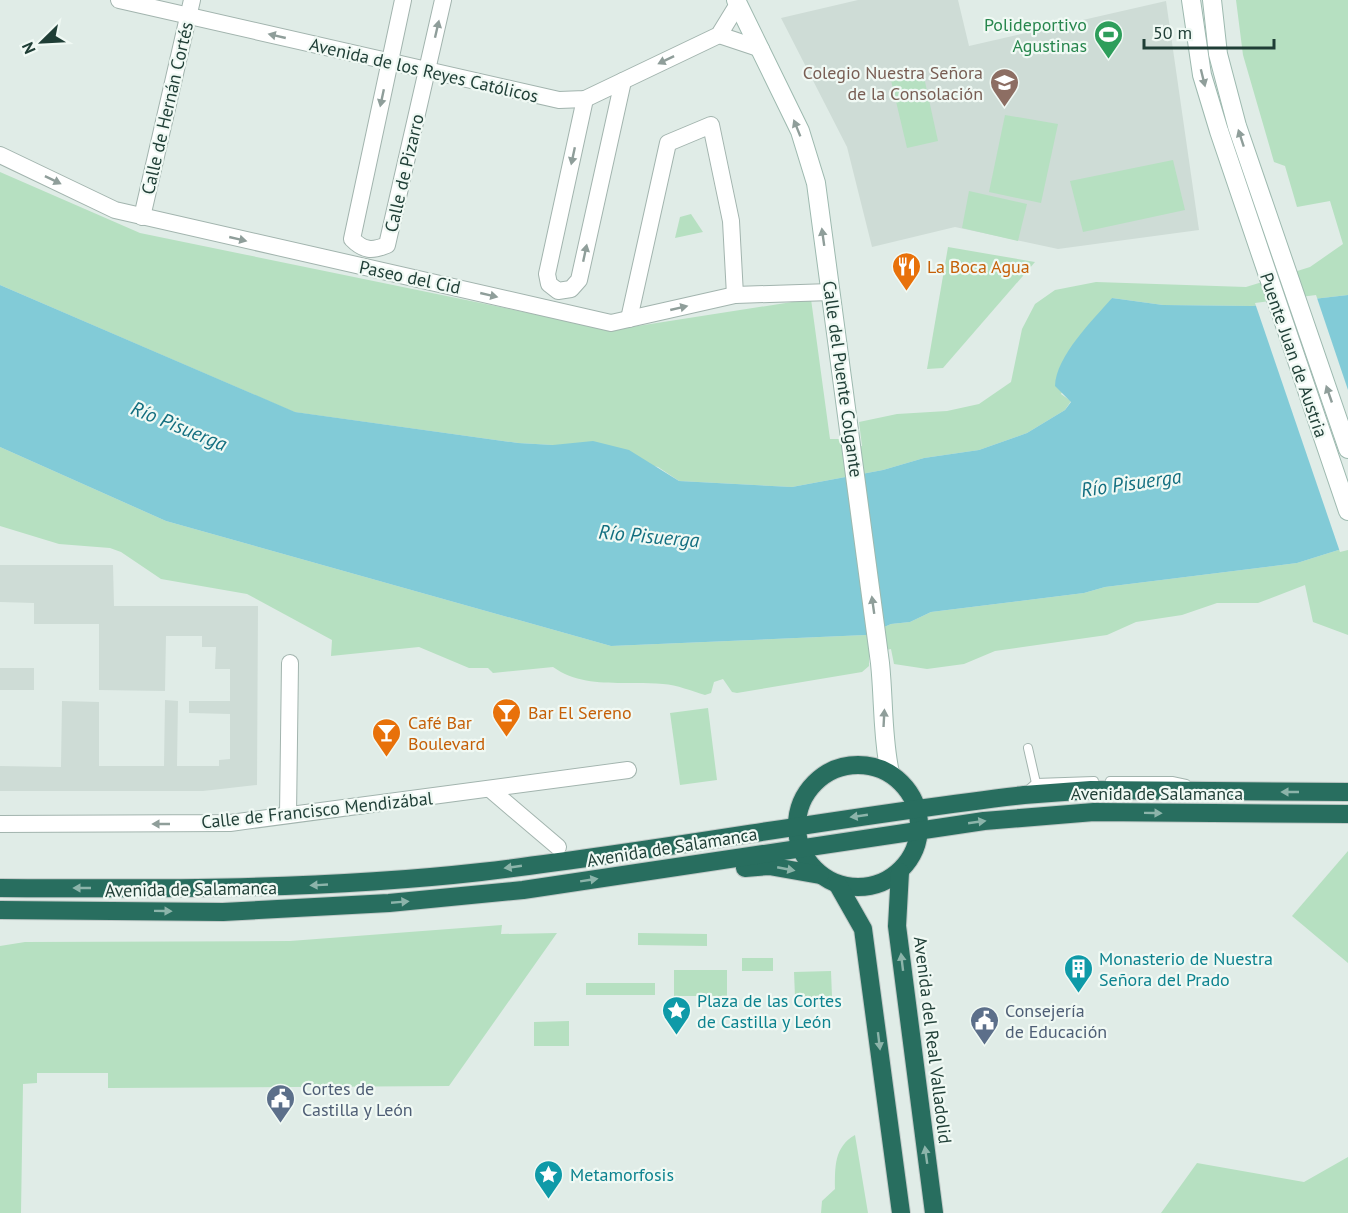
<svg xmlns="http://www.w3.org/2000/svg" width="1348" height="1213" font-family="'PT Sans',sans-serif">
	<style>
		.built { fill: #cedcd6 }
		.green { fill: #b6e0c1 }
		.water { fill: #82cbd7 }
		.pier { fill: #e0ece7 }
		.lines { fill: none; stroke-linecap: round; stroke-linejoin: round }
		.lane-casing { stroke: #a2b4ae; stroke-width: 10 }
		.street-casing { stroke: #a2b4ae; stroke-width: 18 }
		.secondary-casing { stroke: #9db9af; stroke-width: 20 }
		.highway-casing { stroke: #c0c9c7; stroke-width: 20 }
		.lane { stroke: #fff; stroke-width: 8 }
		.street { stroke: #fff; stroke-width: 16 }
		.secondary { stroke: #fff; stroke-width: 18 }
		.highway { stroke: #286e5f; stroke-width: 18 }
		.oneway { fill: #8f9e9a }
		.oneway2 { fill: #8cb4aa }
		.labels { text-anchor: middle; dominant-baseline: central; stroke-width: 4.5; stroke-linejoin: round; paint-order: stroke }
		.leisure-label { font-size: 18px; fill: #27864d; stroke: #f0f9f4; text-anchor: end }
		.street-label { font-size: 18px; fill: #1f3e36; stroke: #f0f9f4 }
		.education-label { font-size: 18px; fill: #785e54; stroke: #f0f9f4; text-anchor: end }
		.food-label { font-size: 18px; fill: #c56008; stroke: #f0f9f4; text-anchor: start }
		.culture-label { font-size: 18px; fill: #0d838f; stroke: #f0f9f4; text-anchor: start }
		.service-label { font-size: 18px; fill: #4e5e75; stroke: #f0f9f4; text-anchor: start }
		.water-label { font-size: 20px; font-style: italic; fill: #136f80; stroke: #f0f9f4 }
	</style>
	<rect width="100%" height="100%" fill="#e0ece7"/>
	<!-- built -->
	<g class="built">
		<path d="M858 0H958L969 46 1166 1 1199 230 1058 249 955 227 872 247 847 147 781 18Z"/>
		<path d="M0 565H113L114 606H258L257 785 203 791H0V766L61 767 62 701 99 702V766H164L165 700 178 701 177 766H219V760L230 759V714L189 713V701H230V669H215L216 647H202V636H166L165 691 99 690V624H34V603L0 602Z"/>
		<rect x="0" y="668" width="34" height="22"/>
	</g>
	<!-- green -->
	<g class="green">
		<path d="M1236 0H1348V295L1252 306 1163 305 1112 298 1061 394 1071 401 1065 410 1027 433 979 450 924 458 883 470 792 487 679 481 658 467 553 445 518 443 294 412 0 285V172L140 233 612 330 811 299 830 439H839L843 449 862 446 859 422 897 414 947 411 979 404 1011 382 1022 329 1035 304 1055 290 1096 282 1246 287 1310 267 1343 244 1330 201 1297 207 1285 166 1274 162 1243 55Z"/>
		<path d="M922 68 938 141 907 148 890 76Z"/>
		<path d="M1005 115 1058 124 1041 203 989 192Z"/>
		<path d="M1173 160 1185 210 1083 232 1070 181Z"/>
		<path d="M969 191 1027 204 1018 241 962 228Z"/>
		<path d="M691 214 703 232 675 238 680 217Z"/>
		<path d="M948 247 1035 262 943 368 927 369Z"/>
		<path d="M0 447 166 521 611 646 866 635 891 624 910 622 931 612 1084 593 1105 587 1297 563 1348 547V635L1313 622 1305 585 1258 603H1217L1182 615 1136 622 1107 635 995 651 964 664 927 669 894 664 891 649 869 654V666L862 672 737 693 732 692 723 679 714 682 711 693 705 695C692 691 677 685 663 684 626 680 585 690 553 667L493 673 488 668H469L419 647 331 656 332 640 247 594 161 579 121 552 110 548 59 544 0 526Z"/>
		<path d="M708 708 717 780 680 785 670 713Z"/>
		<path d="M1348 851V963L1292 916Z"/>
		<path d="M502 925 501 934 557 933 449 1086 108 1088V1073H37V1083L23 1084 21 1213H0V946L25 942 290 941Z"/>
		<path d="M638 933 707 934V946L638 945Z"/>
		<rect x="742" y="958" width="31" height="13"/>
		<path d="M727 970V996H674V970Z"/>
		<path d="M831 971 832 997H795L794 972Z"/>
		<rect x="586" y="983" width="69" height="12"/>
		<path d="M569 1021V1046H534V1022Z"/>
		<path d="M855 1135 868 1213H821L822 1201 835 1189C835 1167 834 1147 855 1135Z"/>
		<path d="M1348 1157V1213H1161L1197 1163 1304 1182Z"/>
	</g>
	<!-- water -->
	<path class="water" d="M0 285 295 412 518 443 553 445 593 441 629 450 679 481 792 487 883 470 924 458 979 450 1027 433 1065 410 1071 402 1055 386C1056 356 1093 320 1112 298L1163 305 1252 306 1348 295V547L1297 563 1105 587 1084 593 931 612 910 622 891 624 866 635 611 646 166 521 0 447Z"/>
	<!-- pier -->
	<path class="pier" d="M1316 295 1348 390V550L1340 552 1255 303Z"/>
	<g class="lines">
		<defs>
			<g id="lane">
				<path d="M1028 748 1036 783"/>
				<path d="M1110 781H1172L1186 784"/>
				<path d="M1026 792 1036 783 1094 781"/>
			</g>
			<g id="street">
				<path d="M119 0 559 100 585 99 719 35 738 4"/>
				<path d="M403 0 352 239C364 251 372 251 387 245L443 0"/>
				<path d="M719 35 761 49"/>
				<path d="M585 99 547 274 549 284 558 291 571 289 579 280 623 81"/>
				<path d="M0 155 115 210 611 323 735 295 831 292"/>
				<path d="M142 217 192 0"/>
				<path d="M629 319 668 143 711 125 731 221 735 295"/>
				<path d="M491 790 558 847"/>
				<path d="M288 815 290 663"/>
				<path d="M0 824 230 823 628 770"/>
			</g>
			<g id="secondary">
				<path d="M736 0 800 131 816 183 880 663C884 701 882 737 890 773"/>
				<path d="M1191 0 1202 75 1219 131 1348 511"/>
				<path d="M1212 0 1218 54 1237 126 1348 449"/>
			</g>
			<g id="highway">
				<circle cx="858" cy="826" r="61"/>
				<path d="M745 868 769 866 820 875"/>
				<path d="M900 872 897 926 934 1213"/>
				<path d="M838 885 863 929 901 1213"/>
				<path d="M0 888C161 889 321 890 481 872 662 851 842 816 1024 795L1091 790 1348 792"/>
				<path d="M0 910 223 912 389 903 523 890 984 821 1094 812 1348 814"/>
			</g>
		</defs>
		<!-- lane casing -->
		<use href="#lane" class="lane-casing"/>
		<!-- street casing -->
		<use href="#street" class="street-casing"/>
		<!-- secondary casing -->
		<use href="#secondary" class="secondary-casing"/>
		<!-- highway casing -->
		<use href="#highway" class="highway-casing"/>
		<!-- lane -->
		<use href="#lane" class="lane"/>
		<!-- street -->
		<use href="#street" class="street"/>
		<!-- secondary -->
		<use href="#secondary" class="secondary"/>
		<!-- highway -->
		<use href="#highway" class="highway"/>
	</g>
	<!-- one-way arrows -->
	<defs><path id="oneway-solid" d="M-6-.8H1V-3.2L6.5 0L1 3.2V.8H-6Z" transform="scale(1.5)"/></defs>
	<g class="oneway">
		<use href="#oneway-solid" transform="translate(437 29) rotate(-77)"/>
		<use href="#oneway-solid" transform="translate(277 36) rotate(-167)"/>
		<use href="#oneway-solid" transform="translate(666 60) rotate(154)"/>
		<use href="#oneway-solid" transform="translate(1203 78) rotate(76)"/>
		<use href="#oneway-solid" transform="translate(382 98) rotate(102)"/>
		<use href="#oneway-solid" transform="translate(797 128) rotate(-112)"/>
		<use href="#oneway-solid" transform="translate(1241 138) rotate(-108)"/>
		<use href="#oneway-solid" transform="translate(573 156) rotate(102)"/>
		<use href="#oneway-solid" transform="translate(53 180) rotate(26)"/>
		<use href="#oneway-solid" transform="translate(823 237) rotate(-98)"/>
		<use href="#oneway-solid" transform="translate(238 239) rotate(13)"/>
		<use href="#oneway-solid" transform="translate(585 253) rotate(-78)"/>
		<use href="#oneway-solid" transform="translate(489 295) rotate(13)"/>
		<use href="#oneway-solid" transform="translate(679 308) rotate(-13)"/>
		<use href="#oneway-solid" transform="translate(1329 394) rotate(-109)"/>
		<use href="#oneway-solid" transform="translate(873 605) rotate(-98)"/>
		<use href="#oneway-solid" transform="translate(884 718) rotate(-87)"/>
		<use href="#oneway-solid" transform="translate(161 824) rotate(180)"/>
	</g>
	<g class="oneway2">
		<use href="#oneway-solid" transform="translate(1290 792) rotate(180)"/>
		<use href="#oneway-solid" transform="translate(1153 813) rotate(1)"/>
		<use href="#oneway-solid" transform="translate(859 816) rotate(172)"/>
		<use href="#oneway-solid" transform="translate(977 822) rotate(-8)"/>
		<use href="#oneway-solid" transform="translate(513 867) rotate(172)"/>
		<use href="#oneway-solid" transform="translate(786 869) rotate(11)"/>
		<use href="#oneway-solid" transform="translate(589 880) rotate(-9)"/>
		<use href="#oneway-solid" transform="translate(319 885) rotate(177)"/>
		<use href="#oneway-solid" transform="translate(82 888) rotate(-180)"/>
		<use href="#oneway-solid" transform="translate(400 902) rotate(-5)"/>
		<use href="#oneway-solid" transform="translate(163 911) rotate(1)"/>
		<use href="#oneway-solid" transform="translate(902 962) rotate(-97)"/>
		<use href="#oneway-solid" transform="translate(879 1041) rotate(83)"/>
		<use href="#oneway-solid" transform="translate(926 1155) rotate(-98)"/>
	</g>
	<!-- icons -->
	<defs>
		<symbol id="stadium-pin" viewBox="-11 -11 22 30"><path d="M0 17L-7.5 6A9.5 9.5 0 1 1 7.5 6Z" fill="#2e9e5b" stroke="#f0f9f4"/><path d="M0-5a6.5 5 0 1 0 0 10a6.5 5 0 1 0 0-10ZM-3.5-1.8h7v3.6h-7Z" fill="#fff"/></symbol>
		<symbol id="school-pin" viewBox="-11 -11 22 30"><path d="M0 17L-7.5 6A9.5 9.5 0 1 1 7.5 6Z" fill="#8d6e63" stroke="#f0f9f4"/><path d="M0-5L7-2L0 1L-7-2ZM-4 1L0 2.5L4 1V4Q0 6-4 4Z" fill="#fff"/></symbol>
		<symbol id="restaurant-pin" viewBox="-11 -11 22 30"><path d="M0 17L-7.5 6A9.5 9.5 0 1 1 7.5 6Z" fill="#e8710a" stroke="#f0f9f4"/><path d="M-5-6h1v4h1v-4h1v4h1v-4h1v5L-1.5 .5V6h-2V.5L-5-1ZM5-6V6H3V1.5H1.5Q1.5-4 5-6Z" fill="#fff"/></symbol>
		<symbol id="bar-pin" viewBox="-11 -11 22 30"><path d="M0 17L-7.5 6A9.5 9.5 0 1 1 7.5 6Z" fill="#e8710a" stroke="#f0f9f4"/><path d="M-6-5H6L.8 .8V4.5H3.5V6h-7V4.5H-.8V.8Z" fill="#fff"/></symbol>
		<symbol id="building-pin" viewBox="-11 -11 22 30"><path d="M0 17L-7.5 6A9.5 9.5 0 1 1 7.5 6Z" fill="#0f9aa8" stroke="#f0f9f4"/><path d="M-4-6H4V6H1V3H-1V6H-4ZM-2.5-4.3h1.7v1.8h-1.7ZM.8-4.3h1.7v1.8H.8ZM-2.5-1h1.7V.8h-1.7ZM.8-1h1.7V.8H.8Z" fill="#fff"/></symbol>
		<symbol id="sight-pin" viewBox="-11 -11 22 30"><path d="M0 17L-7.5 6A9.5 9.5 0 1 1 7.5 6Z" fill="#0f9aa8" stroke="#f0f9f4"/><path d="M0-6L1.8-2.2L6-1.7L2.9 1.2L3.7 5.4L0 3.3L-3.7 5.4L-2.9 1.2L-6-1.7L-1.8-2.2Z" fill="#fff"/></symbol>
		<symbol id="civic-pin" viewBox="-11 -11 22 30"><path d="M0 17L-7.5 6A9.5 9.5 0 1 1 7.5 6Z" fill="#5c6f8a" stroke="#f0f9f4"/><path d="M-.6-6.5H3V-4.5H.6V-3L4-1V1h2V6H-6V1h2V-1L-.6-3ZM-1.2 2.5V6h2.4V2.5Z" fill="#fff"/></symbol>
	</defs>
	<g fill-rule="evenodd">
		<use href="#stadium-pin" x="1092" y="18" width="33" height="45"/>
		<use href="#school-pin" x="988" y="66" width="33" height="45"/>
		<use href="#restaurant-pin" x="890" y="250" width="33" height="45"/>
		<use href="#bar-pin" x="490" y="696" width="33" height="45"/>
		<use href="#bar-pin" x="370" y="716" width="33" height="45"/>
		<use href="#building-pin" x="1062" y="952" width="33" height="45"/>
		<use href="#sight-pin" x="660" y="994" width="33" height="45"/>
		<use href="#civic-pin" x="968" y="1004" width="33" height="45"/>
		<use href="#civic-pin" x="264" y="1082" width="33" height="45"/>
		<use href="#sight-pin" x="532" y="1158" width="33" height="45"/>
	</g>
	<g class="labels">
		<!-- leisure labels -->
		<g class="leisure-label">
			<text x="1087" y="24">Polideportivo<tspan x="1087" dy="21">Agustinas</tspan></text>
		</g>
		<!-- street labels -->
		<g class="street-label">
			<text transform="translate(424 70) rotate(13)">Avenida de los Reyes Católicos</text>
			<text transform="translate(167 108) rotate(-77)">Calle de Hernán Cortés</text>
			<text transform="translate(404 173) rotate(-77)">Calle de Pizarro</text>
			<text transform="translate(410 277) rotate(12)">Paseo del Cid</text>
			<text transform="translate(1294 355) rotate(71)">Puente Juan de Austria</text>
			<text transform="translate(843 379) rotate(82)">Calle del Puente Colgante</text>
			<text x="1157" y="793">Avenida de Salamanca</text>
			<text transform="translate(317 810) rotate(-6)">Calle de Francisco Mendizábal</text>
			<text transform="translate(672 847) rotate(-9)">Avenida de Salamanca</text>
			<text transform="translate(191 889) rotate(-1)">Avenida de Salamanca</text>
			<text transform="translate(933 1040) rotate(83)">Avenida del Real Valladolid</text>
		</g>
		<!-- education labels -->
		<g class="education-label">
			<text x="983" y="72">Colegio Nuestra Señora<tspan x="983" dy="21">de la Consolación</tspan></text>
		</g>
		<!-- food labels -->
		<g class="food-label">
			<text x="927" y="266">La Boca Agua</text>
			<text x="528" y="712">Bar El Sereno</text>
			<text x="408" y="722">Café Bar<tspan x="408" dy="21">Boulevard</tspan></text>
		</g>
		<!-- culture labels -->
		<g class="culture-label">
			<text x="1099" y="958">Monasterio de Nuestra<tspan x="1099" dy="21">Señora del Prado</tspan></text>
			<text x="697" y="1000">Plaza de las Cortes<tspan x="697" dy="21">de Castilla y León</tspan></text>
			<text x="570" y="1174">Metamorfosis</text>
		</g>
		<!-- service labels -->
		<g class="service-label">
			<text x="1005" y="1010">Consejería<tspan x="1005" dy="21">de Educación</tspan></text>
			<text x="302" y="1088">Cortes de<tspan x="302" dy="21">Castilla y León</tspan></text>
		</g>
		<!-- water labels -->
		<g class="water-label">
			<text transform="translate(179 426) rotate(22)">Río Pisuerga</text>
			<text transform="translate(1131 483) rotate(-8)">Río Pisuerga</text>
			<text transform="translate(649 536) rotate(5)">Río Pisuerga</text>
		</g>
	</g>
	<!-- north arrow -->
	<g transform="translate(42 42) rotate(246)" stroke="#f0f9f4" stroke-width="4.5" paint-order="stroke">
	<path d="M0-4.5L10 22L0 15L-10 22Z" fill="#1f3e36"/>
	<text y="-9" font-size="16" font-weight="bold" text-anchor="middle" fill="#1f3e36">N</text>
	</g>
	<!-- scale -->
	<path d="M1144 39v9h130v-9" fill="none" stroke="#1f3e36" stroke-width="3"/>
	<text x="1153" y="39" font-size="18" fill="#1f3e36" stroke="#f0f9f4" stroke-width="4.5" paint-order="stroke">50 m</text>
</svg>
